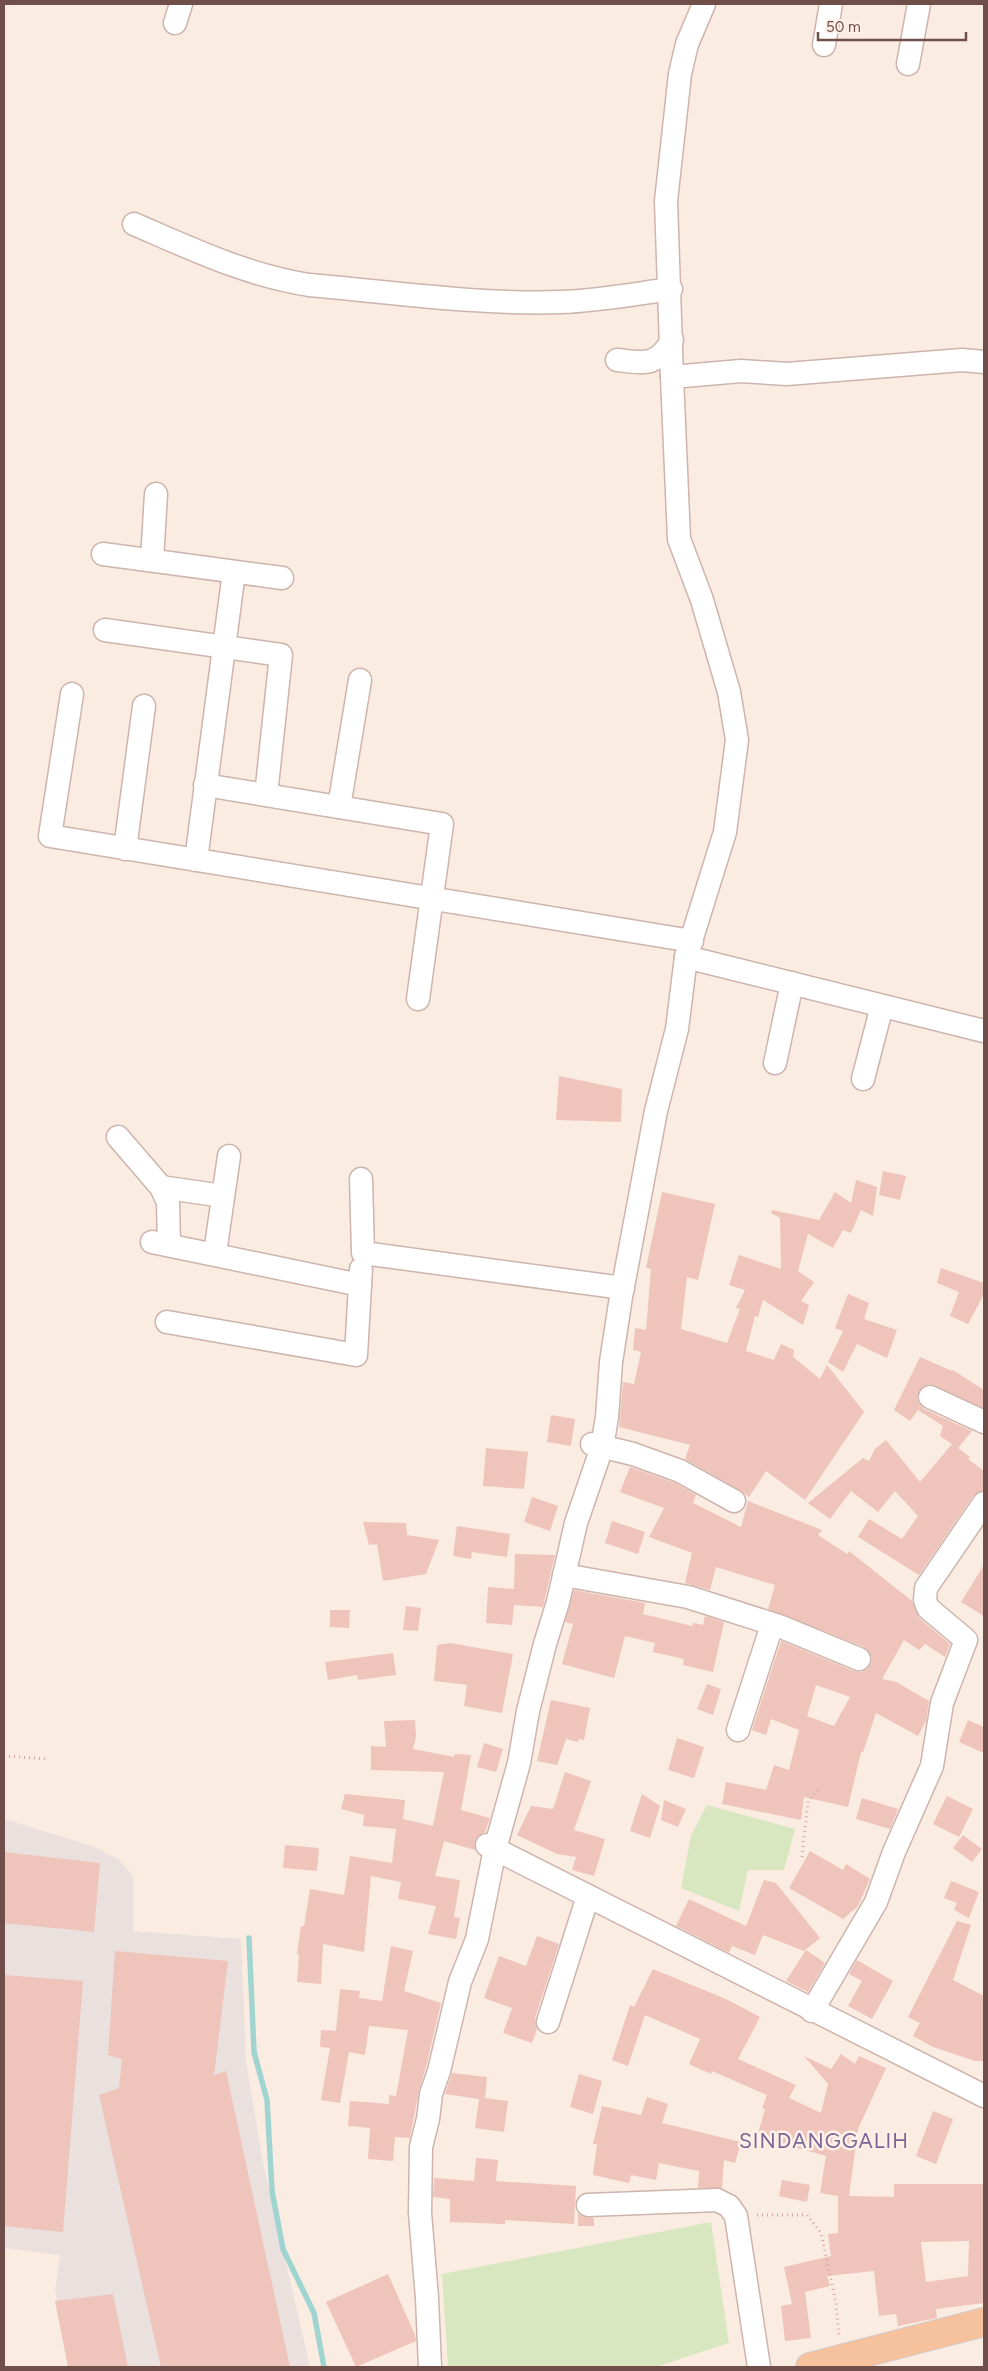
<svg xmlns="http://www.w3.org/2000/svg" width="988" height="2371" font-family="Figtree,sans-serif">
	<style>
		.industrial { fill: #eae0dd }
		.green { fill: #d9e7c1 }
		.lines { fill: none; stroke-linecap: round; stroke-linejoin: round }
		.stream { stroke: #9fd4d1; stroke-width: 5.5 }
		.building { fill: #eec4bb; fill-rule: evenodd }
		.minor-casing { stroke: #cdb4ac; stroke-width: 25 }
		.major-casing { stroke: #d4cac9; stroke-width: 30 }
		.path { stroke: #d3a89f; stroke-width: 3; stroke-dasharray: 1 4; stroke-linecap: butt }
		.minor { stroke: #fff; stroke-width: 22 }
		.major { stroke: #f6c29d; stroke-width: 28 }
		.labels { text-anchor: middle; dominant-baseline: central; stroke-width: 5; stroke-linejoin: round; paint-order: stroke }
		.quarter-label { font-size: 21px; letter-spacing: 1px; fill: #7a6694; stroke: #fef0e7 }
	</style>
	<rect width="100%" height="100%" fill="#fbece2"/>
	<!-- industrial -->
	<path class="industrial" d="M4 1819 92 1846 118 1859 133 1876V1931L241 1939 246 2061 263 2163 310 2367H72L55 2291 60 2255 4 2248Z"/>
	<!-- green -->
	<g class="green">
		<path d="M707 1805 795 1829 784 1870H748L739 1911 681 1888 691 1835Z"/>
		<path d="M711 2222 729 2343 656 2367H448L442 2274Z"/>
	</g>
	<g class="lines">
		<!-- stream -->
		<path class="stream" d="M249 1938 254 2052 267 2100 272 2191 283 2249 314 2313 324 2367"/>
	</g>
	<!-- building -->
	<g class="building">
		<path d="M559 1076 622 1089 621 1122 556 1120Z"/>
		<path d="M883 1171 906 1176 900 1200 879 1195Z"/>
		<path d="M856 1180 877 1187 873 1216 861 1210 851 1233 843 1230 833 1248 808 1234 798 1271 814 1282 801 1301 809 1305 803 1325 763 1300 758 1317 755 1316 746 1351 774 1360 781 1344 794 1350 793 1357 820 1379 827 1365 864 1412 805 1500 766 1471 749 1497 740 1490 685 1459 690 1445 619 1427 623 1382 634 1384 641 1352 633 1350 635 1328 646 1330 651 1269 646 1268 662 1192 715 1204 698 1280 687 1277 681 1329 727 1343 740 1309 736 1308 745 1290 729 1285 739 1255 781 1269 780 1218 771 1213 772 1210 819 1220 835 1192 851 1203Z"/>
		<path d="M941 1268 984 1283V1294L968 1324 950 1316 959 1292 937 1283Z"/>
		<path d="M848 1294 869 1303 864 1319 897 1330 887 1358 857 1344 843 1372 828 1362 843 1331 835 1328Z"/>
		<path d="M920 1357 952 1371 953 1370 984 1390V1408L929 1384 922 1387 917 1398 919 1404 924 1409 972 1431 958 1448 970 1457 968 1459 984 1471V1490L973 1496 919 1575 858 1537 869 1519 902 1539 918 1516 895 1491 878 1512 851 1491 830 1519 808 1503 863 1458 869 1461 875 1449 886 1440 920 1482 952 1444 940 1436 943 1426 918 1410 910 1421 894 1410Z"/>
		<path d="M551 1415 575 1419 571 1446 547 1442Z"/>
		<path d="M486 1448 528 1452 524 1489 483 1486Z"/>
		<path d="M630 1467 675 1483 696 1495 693 1503 741 1527 748 1501 822 1530 818 1535 847 1554 849 1551 912 1601 919 1618 950 1644 945 1657 925 1644 919 1650 904 1640 882 1679 896 1682 929 1701 926 1721 918 1736 876 1713 863 1752H861L848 1807 804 1797 801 1820 722 1804 726 1782 766 1790 774 1765 789 1770 799 1730 771 1719 766 1735 752 1730 781 1641 854 1671 861 1672 867 1669 871 1664 872 1657 864 1647 768 1609 775 1585 716 1567 710 1590 685 1583 692 1553 649 1537 664 1508 620 1492ZM816 1685 850 1697 834 1726 807 1716Z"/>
		<path d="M532 1497 558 1506 550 1531 524 1522Z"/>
		<path d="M612 1521 645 1532 638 1554 605 1543Z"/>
		<path d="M363 1522 406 1523 407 1535 439 1540 426 1574 383 1581 377 1544 369 1545Z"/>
		<path d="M457 1526 510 1534 507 1557 472 1552 471 1559 453 1556Z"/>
		<path d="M515 1554 555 1555 543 1607 514 1605 512 1625 486 1623 488 1587 514 1589Z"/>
		<path d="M984 1565V1616L961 1602Z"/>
		<path d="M574 1590 645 1603 643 1614 692 1626 693 1623 703 1625 705 1616 724 1622 713 1672 683 1665 684 1659 653 1652 655 1643 625 1636 614 1678 562 1664 573 1624 565 1622Z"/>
		<path d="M406 1606 421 1608 418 1631 403 1630Z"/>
		<path d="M330 1610H350L349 1628 330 1627Z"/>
		<path d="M450 1643 513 1654 502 1713 464 1706 467 1685 434 1681 437 1645Z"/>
		<path d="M393 1653 396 1675 358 1680 357 1675 328 1680 325 1662Z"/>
		<path d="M707 1684 721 1689 713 1715 697 1709Z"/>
		<path d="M551 1700 590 1708 584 1740 579 1739 578 1742 566 1739 557 1765 537 1761Z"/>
		<path d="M415 1720 416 1737 413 1749 454 1757 455 1754 471 1755 461 1810 490 1818 485 1832 475 1840V1850L444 1841 435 1876 460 1880 454 1917 460 1918 456 1939 428 1934 436 1906 398 1899 401 1882 371 1876 364 1952 323 1944 321 1984 297 1982 299 1954H297L301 1926H304L310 1889 344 1895 350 1856 392 1863 396 1829 363 1826 364 1815 341 1809 345 1794 405 1800 403 1819 433 1826 444 1772 371 1770V1746L386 1747 384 1721Z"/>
		<path d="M968 1720 984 1727V1753L959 1742Z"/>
		<path d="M677 1738 704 1747 694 1778 668 1770Z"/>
		<path d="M484 1743 503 1749 496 1772 477 1767Z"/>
		<path d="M565 1772 591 1781 574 1830 605 1839 594 1876 572 1870 576 1857 557 1854 517 1835 531 1806 553 1809Z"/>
		<path d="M642 1794 660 1806 650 1838 630 1831Z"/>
		<path d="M947 1796 973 1809 959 1837 933 1824Z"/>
		<path d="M862 1798 898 1809 890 1829 856 1819Z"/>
		<path d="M664 1800 686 1809 678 1827 661 1820Z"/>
		<path d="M963 1835 982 1849 972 1862 953 1848Z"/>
		<path d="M285 1845 319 1848 317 1871 283 1868Z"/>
		<path d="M810 1851 843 1870 846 1864 870 1879 858 1906 843 1919 789 1888Z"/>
		<path d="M4 1852 100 1863 94 1932 4 1923Z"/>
		<path d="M764 1880 776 1883 820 1938 804 1951 763 1935 755 1955 732 1946 729 1953 676 1926 689 1899 746 1926Z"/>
		<path d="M951 1881 979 1892 969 1918 954 1910 957 1903 944 1898Z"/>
		<path d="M957 1921 971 1925 953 1980 984 1996V2061H975L933 2047 913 2036 920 2023 908 2017Z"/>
		<path d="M537 1936 559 1944 535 2018 537 2029 532 2043 503 2033 512 2008 484 1998 499 1956 526 1966Z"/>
		<path d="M391 1946 413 1951 404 1991 441 2003 426 2067 419 2090 410 2138 395 2137 393 2161 368 2159 370 2128 348 2126 350 2101 389 2104V2095L396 2096 408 2030 369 2026 365 2055 349 2052 340 2103 321 2100 330 2048 320 2047 321 2030 336 2031 340 1989 360 1991 359 1998 382 2001Z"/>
		<path d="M806 1950 825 1963 808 1992 786 1981Z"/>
		<path d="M115 1951 228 1961 214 2075 226 2071 290 2367H161L99 2095 119 2088 122 2059 108 2055Z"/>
		<path d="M857 1960 893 1981 872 2019 848 2006 862 1981 849 1974Z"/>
		<path d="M653 1969 728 2000 760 2017 738 2059 796 2085 789 2098 821 2113 828 2084 804 2056 831 2069 841 2054 855 2064 859 2056 886 2068 858 2129 849 2196 894 2197V2184H984V2303L936 2309 937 2318 898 2326 896 2314 879 2316 874 2271 827 2276 830 2286 805 2292 811 2338 785 2341 781 2306 792 2304 784 2267 831 2256 828 2234 838 2233V2196L820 2193 826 2156 779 2143 778 2146 756 2141 765 2109 762 2108 767 2095 712 2071 711 2074 689 2064 700 2039 645 2015 628 2066 612 2060 630 2005 634 2007ZM969 2241 968 2276 926 2282 921 2242Z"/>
		<path d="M4 1975 83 1981 63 2232 4 2226Z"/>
		<path d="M452 2073 487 2077 485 2098 508 2101 504 2132 475 2128 479 2099 445 2094Z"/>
		<path d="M579 2074 602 2081 593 2114 570 2107Z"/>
		<path d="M647 2097 668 2104 662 2123 741 2142 735 2163 724 2160 722 2188H698L699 2171 659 2163 656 2180 631 2175 629 2183 593 2175 597 2144H593L602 2106 641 2115Z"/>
		<path d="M933 2111 953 2119 936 2164 916 2156Z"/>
		<path d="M476 2158 498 2160 496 2181 576 2186 574 2224 505 2220V2224L450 2222V2199L433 2197 434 2178 474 2181Z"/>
		<path d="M782 2180 810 2185 807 2202 779 2196Z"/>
		<path d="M578 2213 582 2217 594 2218V2226H578Z"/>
		<path d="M388 2274 415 2335 416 2341 356 2367 326 2302Z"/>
		<path d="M113 2294 128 2367H68L55 2301Z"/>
	</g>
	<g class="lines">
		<defs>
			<g id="minor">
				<path d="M175 23 181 4"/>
				<path d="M824 45 831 4"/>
				<path d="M908 64 919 4"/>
				<path d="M134 224C192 249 246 275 309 285 391 292 479 305 561 302 598 301 634 294 671 289"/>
				<path d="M617 360C644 363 657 367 672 340"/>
				<path d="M672 377 741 371 787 374 962 360 984 362"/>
				<path d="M103 554 282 578"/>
				<path d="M152 560 156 494"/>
				<path d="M105 630 281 655 266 795"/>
				<path d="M72 694 50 836 692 941"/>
				<path d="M205 785 442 824 418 999"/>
				<path d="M339 807 360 680"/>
				<path d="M125 849 144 706"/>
				<path d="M196 860 234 572"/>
				<path d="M686 957 984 1031"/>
				<path d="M775 1063 792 983"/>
				<path d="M863 1079 882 1006"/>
				<path d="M118 1137 161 1187 168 1202 169 1245"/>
				<path d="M361 1179 363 1253 623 1288"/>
				<path d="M161 1187 223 1196"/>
				<path d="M152 1242 360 1285 361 1269"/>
				<path d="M215 1253 229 1156"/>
				<path d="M167 1322 356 1355 360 1285"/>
				<path d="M930 1397 984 1422"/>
				<path d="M592 1444 633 1454 680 1471 734 1501"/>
				<path d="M564 1575 688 1597 779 1626 859 1659"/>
				<path d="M738 1730 772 1625"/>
				<path d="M487 1845 984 2096"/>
				<path d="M812 2011 876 1902 894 1852 932 1766 942 1703 966 1640 928 1608 925 1600 926 1588 984 1503"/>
				<path d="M548 2022 588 1896"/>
				<path d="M588 2205 717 2200 729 2206 736 2216 759 2367"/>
				<path d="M430 2367 427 2298 420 2213 421 2147 428 2119 431 2094 439 2071 460 1982 477 1939 495 1849 519 1763 528 1711 545 1644 558 1602 576 1523 602 1447 607 1417 611 1362 621 1297 656 1111 677 1029 686 957 725 832 737 740 729 692 702 600 679 539 672 377 666 201 680 74 687 44 704 4"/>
			</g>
			<path id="major" d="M810 2367 984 2322"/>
		</defs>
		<!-- minor casing -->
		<use href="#minor" class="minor-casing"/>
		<!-- major casing -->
		<use href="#major" class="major-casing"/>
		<!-- path -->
		<g class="path">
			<path d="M4 1756 49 1759"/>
			<path d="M802 1857 808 1801 818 1790"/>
			<path d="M757 2215H807L821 2233 836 2303 839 2337"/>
		</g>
		<!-- minor -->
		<use href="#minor" class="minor"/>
		<!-- major -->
		<use href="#major" class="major"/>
	</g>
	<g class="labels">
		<!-- quarter labels -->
		<g class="quarter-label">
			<text x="824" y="2140">SINDANGGALIH</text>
		</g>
	</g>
	<!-- border -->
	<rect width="988" height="2371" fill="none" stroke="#704f4a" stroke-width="10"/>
	<!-- scale -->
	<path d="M818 32v8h148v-8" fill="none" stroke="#704f4a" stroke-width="2.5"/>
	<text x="826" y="32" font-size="15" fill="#704f4a" stroke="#fef0e7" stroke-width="4" paint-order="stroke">50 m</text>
</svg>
